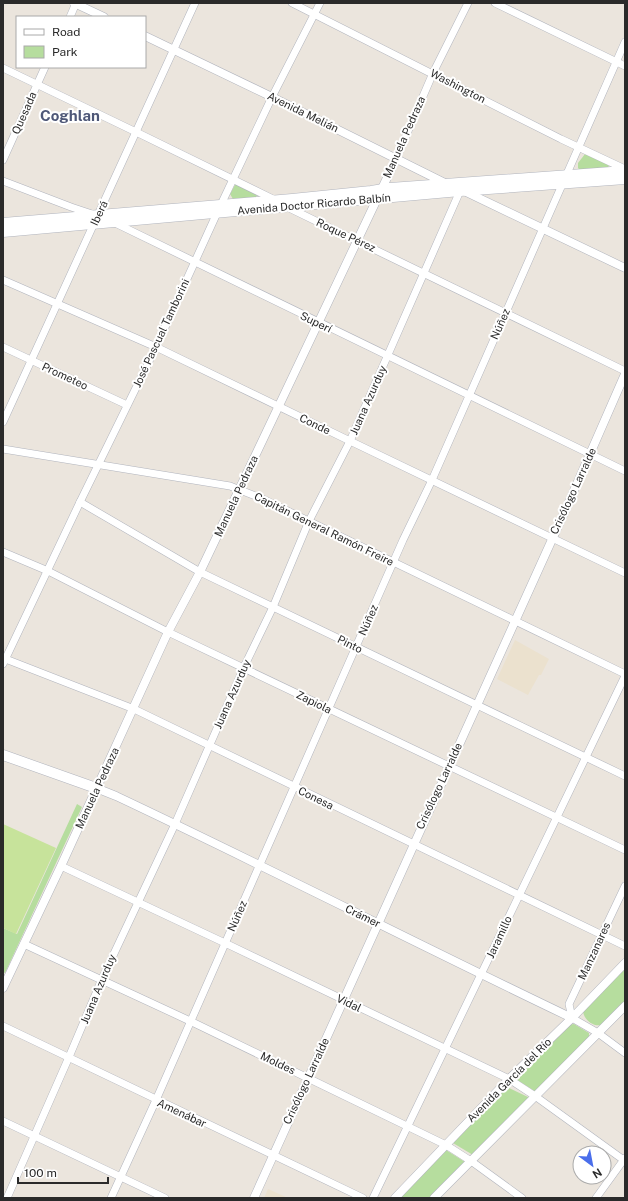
<svg xmlns="http://www.w3.org/2000/svg" width="628" height="1201" font-family="'Public Sans',sans-serif">
	<style>
		.education { fill: #ebe1ce }
		.green { fill: #b6dd9e }
		.pitch { fill: #c7e39b }
		.lines { fill: none; stroke-linecap: round; stroke-linejoin: round }
		.minor-casing { stroke: #b1b4bd; stroke-width: 8 }
		.tertiary-casing { stroke: #b1b4bd; stroke-width: 9 }
		.secondary-casing { stroke: #b1b4bd; stroke-width: 11 }
		.minor { stroke: #fff; stroke-width: 7 }
		.tertiary { stroke: #fff; stroke-width: 8 }
		.secondary { stroke: #fff; stroke-width: 10 }
		.labels { text-anchor: middle; dominant-baseline: central; stroke-width: 4; stroke-linejoin: round; paint-order: stroke }
		.street-label { font-size: 11px; fill: #2a2a2a; stroke: #fff }
		.district-label { font-size: 15px; font-weight: bold; fill: #4e5777; stroke: #fff }
	</style>
	<rect width="100%" height="100%" fill="#ebe5dd"/>
	<!-- education -->
	<g class="education">
		<path d="M515 640 549 659 541 675H539L528 695 497 679Z"/>
		<path d="M268 1189 288 1198H264Z"/>
	</g>
	<!-- green -->
	<g class="green">
		<path d="M585 154 607 163 609 166 607 168 580 170 578 168V163Z"/>
		<path d="M238 184 257 194V195L256 197 233 199 230 194 235 185Z"/>
		<path d="M77 804 82 807 5 973 3 972V928L17 934Z"/>
		<path d="M625 968V1002L602 1025C593 1027 584 1020 583 1011Z"/>
		<path d="M574 1024 589 1033V1037L536 1092 514 1078 568 1025Z"/>
		<path d="M507 1087 530 1098 473 1155 453 1143Z"/>
		<path d="M446 1150 465 1162 430 1198H399Z"/>
	</g>
	<!-- pitch -->
	<path class="pitch" d="M3 824 56 848 16 934 3 928Z"/>
	<g class="lines">
		<defs>
			<g id="minor">
				<path d="M292 3 561 139 625 169"/>
				<path d="M495 3 625 66"/>
				<path d="M70 17 76 3"/>
				<path d="M3 68 136 132 275 200"/>
				<path d="M396 159 433 73 468 3"/>
				<path d="M3 160 45 67"/>
				<path d="M3 181 71 207 92 214"/>
				<path d="M287 207 625 371"/>
				<path d="M113 222 625 471"/>
				<path d="M3 280 156 347 350 441 625 573"/>
				<path d="M3 347 127 405"/>
				<path d="M3 422 195 3"/>
				<path d="M3 449 230 486 263 499 625 674"/>
				<path d="M80 502 200 572 625 776"/>
				<path d="M3 552 48 571 168 632 625 850"/>
				<path d="M3 658 134 709 625 946"/>
				<path d="M3 664 80 502 156 347 217 213 272 97 320 3"/>
				<path d="M61 866 225 943 509 1079 535 1096 625 1161"/>
				<path d="M625 886 569 1004 572 1018 598 1033 625 1053"/>
				<path d="M24 944 190 1021 446 1145 471 1161 522 1198"/>
				<path d="M3 1026 363 1198"/>
				<path d="M3 1121 165 1198"/>
				<path d="M7 1198 69 1057 102 979 175 824 244 667 273 607 309 521 350 441 460 191"/>
				<path d="M111 1198 156 1100 403 540 432 480 625 42"/>
				<path d="M373 1198 625 676"/>
				<path d="M596 1198 625 1158"/>
			</g>
			<g id="tertiary">
				<path d="M74 3 104 17"/>
				<path d="M145 36 272 97 447 184"/>
				<path d="M464 191 625 268"/>
				<path d="M96 788 116 796C269 868 419 945 572 1018"/>
				<path d="M3 988 61 866 168 632 200 572 396 159"/>
				<path d="M254 1198 569 502 625 374"/>
				<path d="M395 1198 509 1079 572 1018 625 963"/>
				<path d="M434 1198 625 1006"/>
			</g>
			<g id="secondary">
				<path d="M3 223 292 199 371 191 390 188 625 171"/>
				<path d="M3 232 460 191 625 179"/>
				<path d="M3 755 96 788"/>
			</g>
		</defs>
		<!-- minor casing -->
		<use href="#minor" class="minor-casing"/>
		<!-- tertiary casing -->
		<use href="#tertiary" class="tertiary-casing"/>
		<!-- secondary casing -->
		<use href="#secondary" class="secondary-casing"/>
		<!-- minor -->
		<use href="#minor" class="minor"/>
		<!-- tertiary -->
		<use href="#tertiary" class="tertiary"/>
		<!-- secondary -->
		<use href="#secondary" class="secondary"/>
	</g>
	<g class="labels">
		<!-- street labels -->
		<g class="street-label">
			<text transform="translate(458 86) rotate(27)">Washington</text>
			<text transform="translate(303 112) rotate(26)">Avenida Melián</text>
			<text transform="translate(24 113) rotate(-66)">Quesada</text>
			<text transform="translate(404 137) rotate(-66)">Manuela Pedraza</text>
			<text transform="translate(314 204) rotate(-5)">Avenida Doctor Ricardo Balbín</text>
			<text transform="translate(99 213) rotate(-65)">Iberá</text>
			<text transform="translate(346 235) rotate(25)">Roque Pérez</text>
			<text transform="translate(316 322) rotate(26)">Superí</text>
			<text transform="translate(500 324) rotate(-66)">Núñez</text>
			<text transform="translate(161 333) rotate(-65)">José Pascual Tamborini</text>
			<text transform="translate(65 376) rotate(25)">Prometeo</text>
			<text transform="translate(368 400) rotate(-66)">Juana Azurduy</text>
			<text transform="translate(315 424) rotate(26)">Conde</text>
			<text transform="translate(573 491) rotate(-65)">Crisólogo Larralde</text>
			<text transform="translate(236 496) rotate(-65)">Manuela Pedraza</text>
			<text transform="translate(324 529) rotate(26)">Capitán General Ramón Freire</text>
			<text transform="translate(368 620) rotate(-66)">Núñez</text>
			<text transform="translate(350 644) rotate(26)">Pinto</text>
			<text transform="translate(232 694) rotate(-66)">Juana Azurduy</text>
			<text transform="translate(314 702) rotate(26)">Zapiola</text>
			<text transform="translate(439 786) rotate(-65)">Crisólogo Larralde</text>
			<text transform="translate(97 788) rotate(-65)">Manuela Pedraza</text>
			<text transform="translate(316 798) rotate(26)">Conesa</text>
			<text transform="translate(237 916) rotate(-66)">Núñez</text>
			<text transform="translate(363 916) rotate(26)">Crámer</text>
			<text transform="translate(499 937) rotate(-65)">Jaramillo</text>
			<text transform="translate(594 951) rotate(-65)">Manzanares</text>
			<text transform="translate(98 989) rotate(-67)">Juana Azurduy</text>
			<text transform="translate(349 1003) rotate(26)">Vidal</text>
			<text transform="translate(278 1063) rotate(26)">Moldes</text>
			<text transform="translate(509 1080) rotate(-45)">Avenida García del Río</text>
			<text transform="translate(306 1081) rotate(-65)">Crisólogo Larralde</text>
			<text transform="translate(182 1113) rotate(25)">Amenábar</text>
		</g>
		<!-- district labels -->
		<g class="district-label">
			<text x="70" y="115">Coghlan</text>
		</g>
	</g>
	<!-- border -->
	<rect width="628" height="1201" fill="none" stroke="#2a2a2a" stroke-width="8"/>
	<!-- legend -->
	<rect x="16" y="16" width="130" height="52" fill="#ffffff" stroke="#aaaaaa"/>
	<rect x="24" y="29" width="20" height="6" fill="#ffffff" stroke="#aaaaaa"/>
	<text x="52" y="36" font-size="12" fill="#2a2a2a">Road</text>
	<rect x="24" y="46" width="20" height="12" fill="#b6dd9e" stroke="#aaaaaa"/>
	<text x="52" y="56" font-size="12" fill="#2a2a2a">Park</text>
	<!-- north arrow -->
	<g transform="translate(592 1165) rotate(148)"><circle r="19" fill="#ffffff" stroke="#aaaaaa"/>
	<path d="M0-3L7 15L0 10L-7 15Z" fill="#4a6eeb"/>
	<text y="-6" font-size="11" font-weight="bold" text-anchor="middle" fill="#2a2a2a">N</text>
	</g>
	<!-- scale -->
	<path d="M18 1177v6h90v-6" fill="none" stroke="#2a2a2a" stroke-width="2"/>
	<text x="24" y="1177" font-size="12" fill="#2a2a2a" stroke="#ffffff" stroke-width="3" paint-order="stroke">100 m</text>
</svg>
